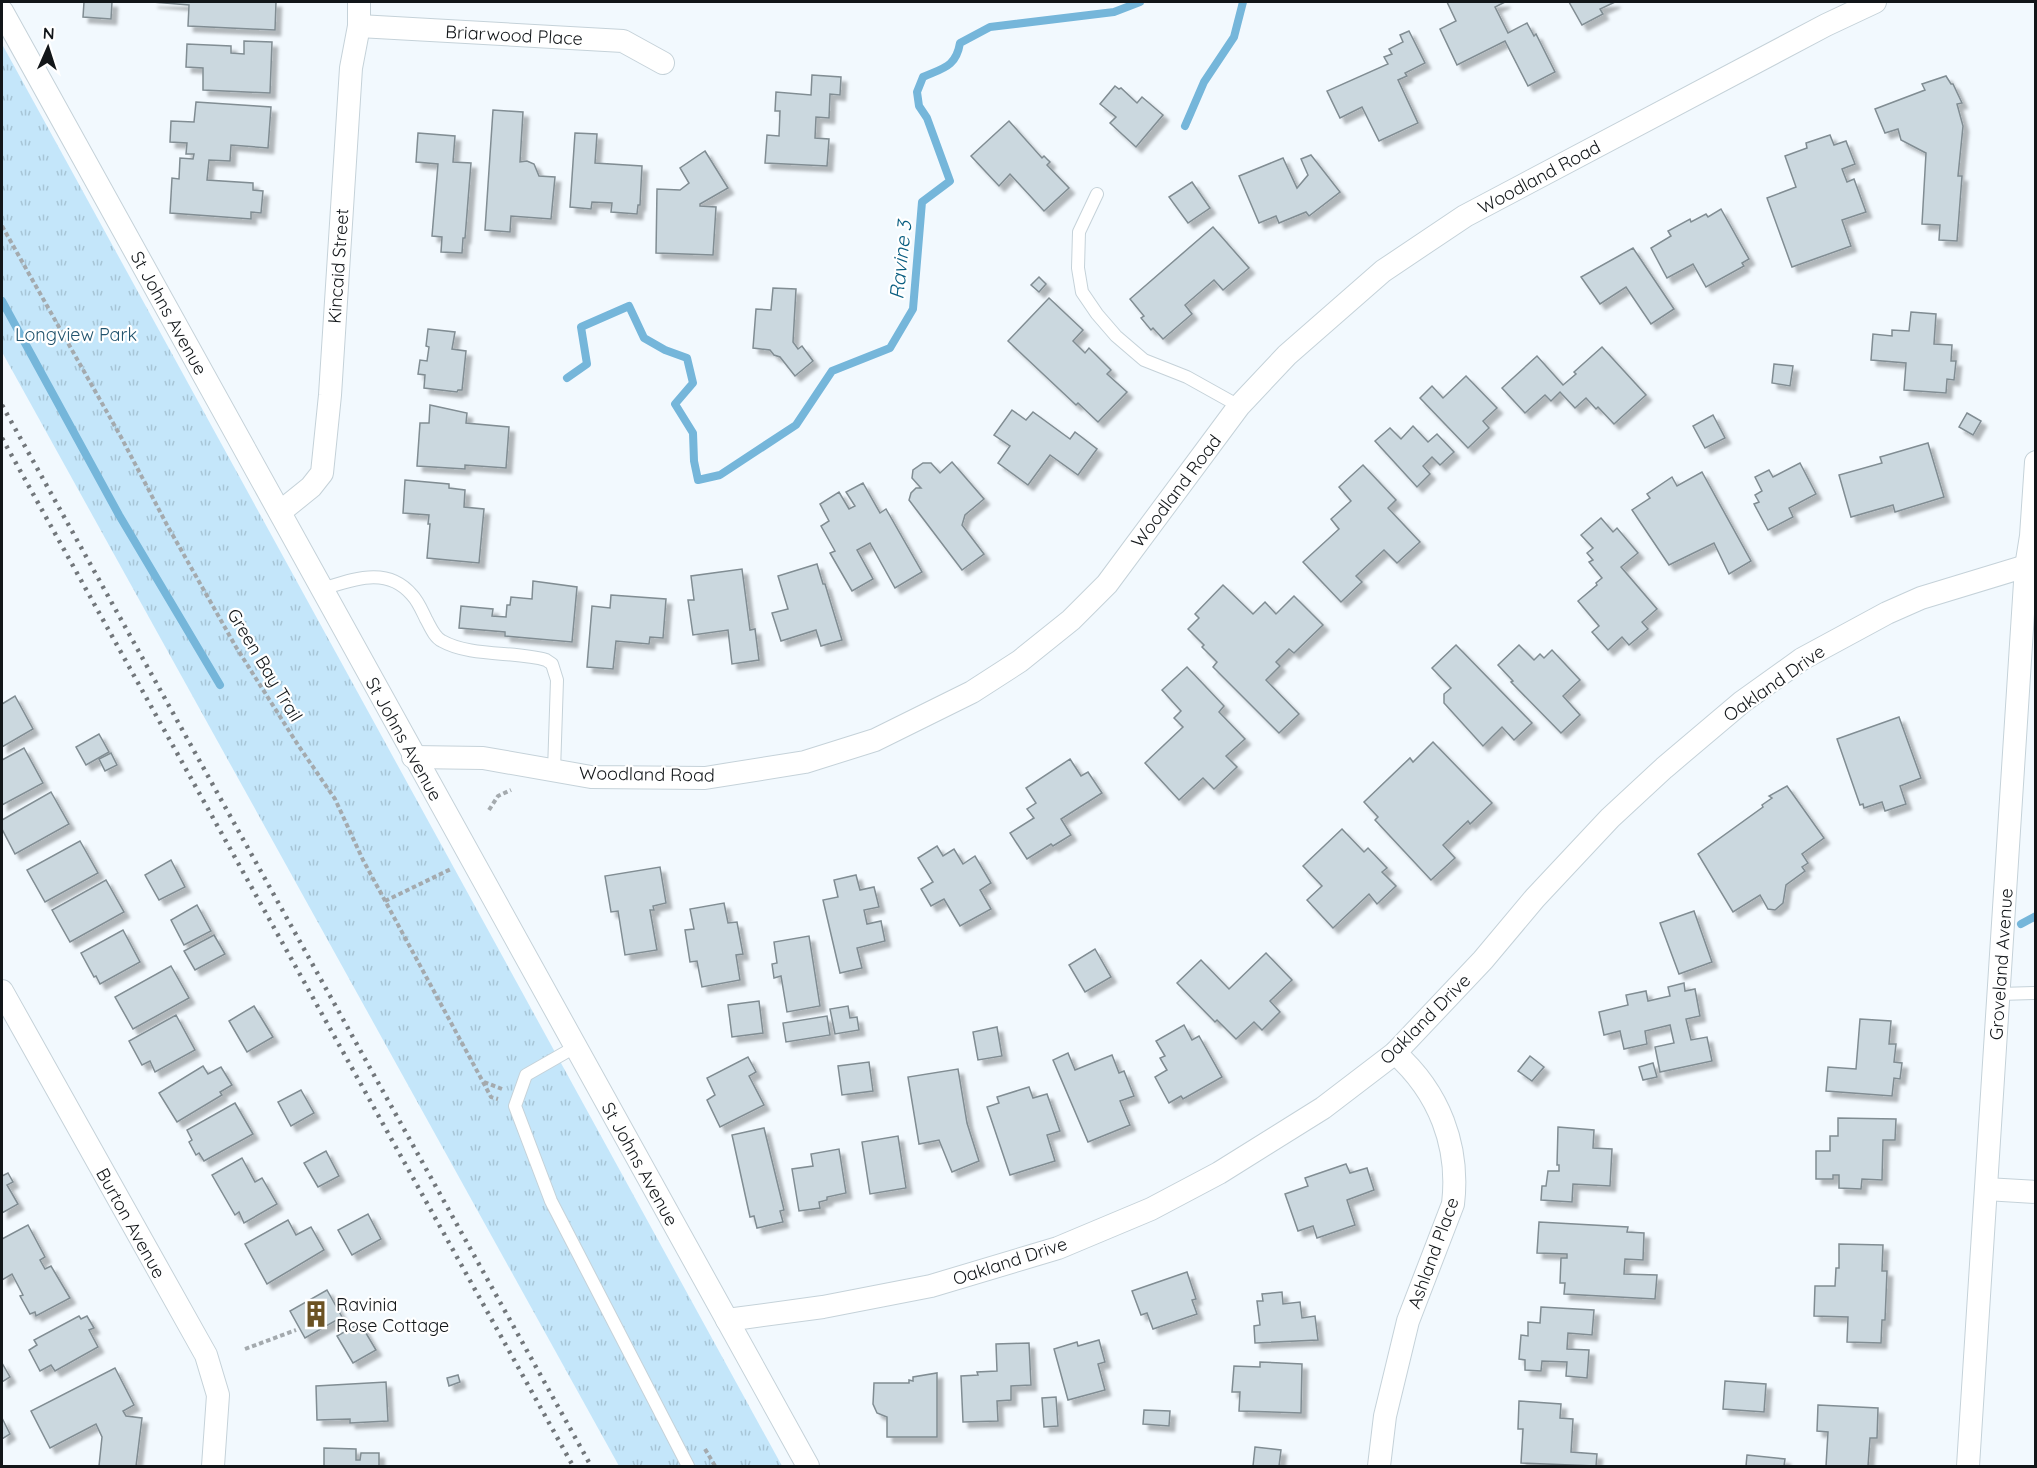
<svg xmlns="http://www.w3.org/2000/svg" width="2037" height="1468" font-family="Quicksand,sans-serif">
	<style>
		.park { fill: url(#park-tufts) }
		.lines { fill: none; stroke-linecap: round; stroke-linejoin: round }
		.stream { stroke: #75b6da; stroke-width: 8 }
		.building { fill: #cbd8df; stroke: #818d93; stroke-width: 1.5; filter: url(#shadow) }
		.lane-casing { stroke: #c5d2d9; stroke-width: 14 }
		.street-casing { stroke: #c5d2d9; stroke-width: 24 }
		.path { stroke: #a4aaae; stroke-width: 4; stroke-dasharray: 4.5 3; stroke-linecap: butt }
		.lane { stroke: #fff; stroke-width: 12 }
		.street { stroke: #fff; stroke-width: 22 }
		.rail { stroke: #72777b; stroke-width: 4.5; stroke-dasharray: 3 6; stroke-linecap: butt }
		.labels { text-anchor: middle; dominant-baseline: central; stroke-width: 4.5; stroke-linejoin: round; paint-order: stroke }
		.street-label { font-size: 18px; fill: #121619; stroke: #fff }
		.park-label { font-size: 18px; fill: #22546e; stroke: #fff }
		.poi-label { font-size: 18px; fill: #121619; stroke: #fff; text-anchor: start }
		.water-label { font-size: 20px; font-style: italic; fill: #085d80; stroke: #fff }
	</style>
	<defs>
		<pattern id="park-tufts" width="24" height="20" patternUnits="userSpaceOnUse" patternTransform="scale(1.5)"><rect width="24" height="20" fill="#c4e6fa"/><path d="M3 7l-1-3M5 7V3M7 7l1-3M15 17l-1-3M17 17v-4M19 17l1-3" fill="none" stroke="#a7c5d6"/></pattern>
		<filter id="shadow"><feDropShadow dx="5.5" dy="5.5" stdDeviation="1.5" flood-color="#0004"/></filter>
	</defs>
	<rect width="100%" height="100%" fill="#f2f9fe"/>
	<!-- park -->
	<path class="park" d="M2 44 782 1466H619L2 352Z"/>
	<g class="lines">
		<!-- stream -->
		<g class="stream">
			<path d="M1185 126 1204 82 1234 37 1243 2"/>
			<path d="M2 301 119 515 220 685"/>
			<path d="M567 378 587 364 581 327 629 306 644 338 665 350 687 358 693 383 675 404 693 433 694 461 698 480 720 475 796 425 832 371 890 348 913 309 922 202 950 181 927 118 919 106 917 92 923 77C943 68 956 67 960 43L990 27 1114 12 1140 2"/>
			<path d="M2021 924 2036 916"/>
		</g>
	</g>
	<!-- building -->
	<g class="building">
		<path d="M84 2H112L111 19 83 17Z"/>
		<path d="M152 2H276L275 30 188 26 189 5Z"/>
		<path d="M1447 2H1505L1495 7 1508 33 1527 23 1534 36 1536 34 1555 72 1528 86 1505 41 1457 65 1440 29 1456 21Z"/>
		<path d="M1569 2H1615L1600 9 1603 14 1582 25Z"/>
		<path d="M1409 31 1425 63 1405 73 1407 76 1398 80 1418 123 1379 141 1362 107 1340 118 1327 91 1388 64 1384 57 1392 54 1389 49 1403 42 1400 35Z"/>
		<path d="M244 41 272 42 270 93 203 90V68L186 67 187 44 231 46V53L244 54Z"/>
		<path d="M812 75 841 77 840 95 830 94 829 118 816 117 815 138 829 139 827 166 765 163 767 135 779 136 780 111H775L776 92 811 95Z"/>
		<path d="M1946 76 1951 84H1953L1962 103 1957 104 1963 126 1958 176H1962L1957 241 1939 240 1940 225 1922 224 1926 153 1901 140 1898 129 1885 133 1875 109 1925 90 1922 84Z"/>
		<path d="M1115 86 1119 89 1121 88 1137 103 1142 97 1163 115 1136 147 1110 123 1116 117 1100 104Z"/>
		<path d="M196 102 271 107 268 148 231 145 230 161 209 160 207 180 253 183V190L263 191 261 213 251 212V219L170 213 172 178 179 179 180 158 193 159 194 154H186L187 143 170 142 171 121 194 122Z"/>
		<path d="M493 110 523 112 520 162 527 161 534 164 539 176 555 177 551 219 511 216 510 232 485 230Z"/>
		<path d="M1009 121 1042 158 1044 156 1050 162 1047 165 1069 188 1044 211 1010 174 999 186 971 156Z"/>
		<path d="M418 133 455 136 453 162 471 163 465 238H463L462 253 441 252 442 237 432 236 438 164 416 162Z"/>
		<path d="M575 133 597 134 595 163 642 166 640 205H638L637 214 611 212 612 203 592 202 591 209 570 207Z"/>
		<path d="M1830 135 1834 145 1846 141 1855 164 1842 169 1847 182 1854 179 1866 212 1842 220 1851 246 1792 267 1767 198 1796 187 1785 156 1807 148 1806 143Z"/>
		<path d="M705 151 728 188 700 204V206L716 207 713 255 656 253 657 189 680 190 689 183 680 168Z"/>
		<path d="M1311 155 1340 192 1309 216 1306 212 1279 223 1276 216 1259 223 1239 176 1283 158 1297 188 1308 175 1301 159Z"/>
		<path d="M1192 182 1210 208 1188 223 1169 197Z"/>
		<path d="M1721 209 1749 259 1742 263 1744 266 1706 287 1693 264 1667 278 1651 248 1671 236 1668 231 1690 219 1691 222 1706 214 1708 217Z"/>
		<path d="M1213 227 1249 268 1223 290 1214 280 1185 305 1192 314 1163 339 1153 328 1151 330 1141 318 1144 316 1130 299Z"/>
		<path d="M1633 248 1674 309 1651 324 1626 287 1600 304 1581 277Z"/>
		<path d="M1039 277 1046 284 1039 292 1031 285Z"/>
		<path d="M773 288 796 289 793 342 798 349 802 346 813 361 795 376 780 357 774 355 770 350 753 348 756 309 771 310Z"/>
		<path d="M1049 298 1083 330 1073 341 1085 353 1089 348 1111 370 1107 374 1127 392 1098 422 1078 403 1076 405 1008 341Z"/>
		<path d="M1911 312 1936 314 1934 344 1952 345 1951 361H1956L1954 380 1947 379 1946 393 1904 390 1906 363 1871 360 1873 334 1892 336V330L1909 331Z"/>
		<path d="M428 329 455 332 452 349 466 351 462 390H458L457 392 424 388 425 375 418 374 420 360 427 361 429 347 426 346Z"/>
		<path d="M1602 347 1646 395 1614 424 1598 407 1596 409 1586 398 1575 408 1560 392 1551 401 1545 395 1525 413 1502 388 1537 356 1563 385 1576 374 1574 372Z"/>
		<path d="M1774 364 1793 366 1790 386 1772 383Z"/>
		<path d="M1466 376 1497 408 1483 421 1489 428 1468 448 1420 398 1432 386 1443 398Z"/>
		<path d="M430 405 467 413 466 423 509 427 506 468 465 465V469L417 466 420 423H429Z"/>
		<path d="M1012 410 1026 420 1033 412 1070 439 1075 432 1097 449 1078 475 1050 455 1028 485 998 463 1010 446 994 435Z"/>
		<path d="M1967 413 1981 421 1973 435 1959 427Z"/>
		<path d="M1713 415 1725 438 1705 448 1693 426Z"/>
		<path d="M1413 426 1428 442 1437 434 1454 452 1440 465 1432 457 1423 466 1430 474 1417 487 1375 441 1390 428 1401 439Z"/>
		<path d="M1928 443 1944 497 1895 512 1893 505 1851 517 1839 475 1882 463 1880 457Z"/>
		<path d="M952 462 984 499 965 515 962 525 984 554 962 570 909 500 911 493 916 488H921L912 478 913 470 923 463H931L940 473Z"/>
		<path d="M1800 463 1816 494 1789 508 1793 517 1768 530 1754 504 1759 502 1755 495 1762 491 1755 477 1769 470 1773 477Z"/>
		<path d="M1363 465 1396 500 1388 508 1420 542 1397 563 1384 550 1356 576 1362 582 1341 602 1303 562 1339 529 1331 519 1351 501 1339 487Z"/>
		<path d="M1702 472 1751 561 1729 574 1714 543 1669 565 1632 510 1650 498 1647 494 1672 477 1677 486Z"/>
		<path d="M405 480 449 484V488L465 490 464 507 484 509 479 563 427 558 430 524H428L429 515 403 513Z"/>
		<path d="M863 483 880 513 886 509 922 572 895 588 870 543 857 550 873 579 852 591 830 553 835 551 821 526 829 521 820 504 839 492 849 509 855 506 846 492Z"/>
		<path d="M1601 518 1613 532 1617 528 1638 553 1621 567 1657 609 1642 622 1648 629 1629 645 1622 637 1608 650 1592 632 1599 626 1578 601 1597 585 1596 583 1602 578 1589 562 1593 560 1587 553 1593 548 1581 535Z"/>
		<path d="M817 564 823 584H825L842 640 821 646 816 630 781 641 772 613 788 609 778 576Z"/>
		<path d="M742 569 750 630 755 629 759 660 732 664 728 630 693 635 688 600H694L691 576Z"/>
		<path d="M533 581 577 587 572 642 505 636V632L459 628 461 606 493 609 492 616 506 617 507 605H510L511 597 532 599Z"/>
		<path d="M1223 585 1253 614 1265 602 1276 614 1294 596 1323 625 1294 653 1289 649 1276 662 1280 666 1266 680 1299 714 1279 733 1213 667 1217 662 1202 647 1204 645 1188 629 1199 618 1195 614Z"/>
		<path d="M611 595 666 599 663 638 650 637 649 644 616 641 613 669 587 667 592 606 610 608Z"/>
		<path d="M1456 645 1532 723 1514 740 1502 727 1483 746 1444 703V694L1451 688 1432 668Z"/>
		<path d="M1519 645 1534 660 1540 654 1544 658 1552 650 1580 680 1563 696 1580 715 1561 733 1511 682 1513 681 1498 665Z"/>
		<path d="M1187 667 1224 706 1219 712 1245 739 1226 756 1237 767 1214 789 1203 778 1179 800 1145 763 1183 727 1174 718 1181 711 1162 690Z"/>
		<path d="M15 696 33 729 2 747V704Z"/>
		<path d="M1899 717 1921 778 1900 786 1906 804 1885 811 1882 802 1864 808 1863 804 1860 805 1837 739Z"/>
		<path d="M99 734 109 752 86 765 76 747Z"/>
		<path d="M1433 742 1492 803 1470 824 1468 821 1443 845 1455 858 1431 880 1375 820 1378 817 1364 802 1410 758 1413 762Z"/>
		<path d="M24 748 43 783 2 805V760Z"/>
		<path d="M111 753 117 765 105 771 99 759Z"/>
		<path d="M1070 759 1081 776 1088 772 1102 793 1061 819 1071 835 1053 846 1051 844 1027 859 1010 833 1034 818 1027 809 1036 803 1026 788Z"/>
		<path d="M1787 786 1824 838 1802 854 1808 863 1802 867 1805 871 1786 885 1783 903 1775 910 1768 909 1760 895 1733 912 1698 854 1763 807 1762 805 1772 798 1769 796Z"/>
		<path d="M51 792 69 824 15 854 2 829V820Z"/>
		<path d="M1342 829 1364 852 1368 848 1387 868 1382 872 1396 886 1377 904 1369 894 1333 928 1307 900 1322 886 1303 866Z"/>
		<path d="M80 841 98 873 45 902 27 870Z"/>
		<path d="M937 846 943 856 954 849 963 864 975 856 991 883 980 890 991 909 960 926 944 899 931 906 921 889 933 882 918 858Z"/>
		<path d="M171 860 185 887 159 900 145 875Z"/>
		<path d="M660 867 666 903 653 906 654 910H650L657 950 625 955 618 911 611 912 605 876Z"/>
		<path d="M856 875 860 890 874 887 879 907 864 910 867 924 881 921 885 941 857 948 862 968 840 973 823 900 838 897 834 880Z"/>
		<path d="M106 880 124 912 70 942 52 910Z"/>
		<path d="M724 903 728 923 737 922 743 954 736 955 740 980 702 987 697 961 690 962 685 930 694 929 690 909Z"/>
		<path d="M197 905 211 931 184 945 171 920Z"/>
		<path d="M1694 911 1712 962 1679 974 1660 923Z"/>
		<path d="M123 930 140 962 100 984 96 976 94 977 81 953Z"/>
		<path d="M214 935 225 954 195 970 184 951Z"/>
		<path d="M809 936 820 1006 787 1012 781 976 774 978 772 964 777 963 774 942Z"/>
		<path d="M1095 949 1111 977 1085 992 1069 965Z"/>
		<path d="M1266 953 1292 980 1270 1001 1280 1012 1262 1030 1254 1022 1236 1039 1217 1020 1215 1022 1177 983 1201 960 1229 989Z"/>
		<path d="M171 966 189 998 133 1029 115 997Z"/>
		<path d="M1684 983 1685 991 1695 989 1700 1016 1686 1019 1691 1040 1707 1037 1712 1061 1660 1072 1655 1047 1674 1043 1670 1025 1645 1031 1647 1044 1624 1049 1620 1031 1604 1035 1599 1012 1628 1005 1626 995 1646 991 1648 1001 1670 996 1668 987Z"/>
		<path d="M759 1001 763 1033 732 1037 728 1005Z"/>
		<path d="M254 1006 273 1037 247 1052 229 1021Z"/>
		<path d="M848 1006 850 1018 857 1017 859 1030 835 1034 830 1009Z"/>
		<path d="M176 1015 195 1050 155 1072 150 1061 142 1065 129 1041Z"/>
		<path d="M827 1016 830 1035 786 1042 783 1023Z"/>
		<path d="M1860 1019 1891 1021 1889 1044H1896L1894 1062 1902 1063 1900 1079 1894 1078 1892 1096 1826 1091 1828 1067 1856 1069Z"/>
		<path d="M1184 1025 1192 1040 1199 1036 1222 1077 1183 1099 1181 1096 1169 1103 1155 1077 1167 1070 1160 1058 1165 1056 1156 1041Z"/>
		<path d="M997 1027 1002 1056 978 1060 973 1032Z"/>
		<path d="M1068 1053 1075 1070 1112 1055 1119 1073 1124 1071 1134 1096 1120 1101 1130 1125 1088 1142 1053 1060Z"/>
		<path d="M1530 1056 1544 1067 1532 1081 1518 1071Z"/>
		<path d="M748 1057 756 1072 749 1076 764 1105 720 1127 707 1100 715 1095 707 1078Z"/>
		<path d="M869 1062 873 1091 842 1095 838 1066Z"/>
		<path d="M1653 1063 1657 1077 1643 1080 1639 1067Z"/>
		<path d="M203 1066 208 1074 221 1067 232 1085 220 1092 222 1095 177 1122 159 1093Z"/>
		<path d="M958 1069 967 1123 979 1161 952 1172 939 1140 919 1144 908 1077Z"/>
		<path d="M1029 1087 1033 1098 1047 1094 1060 1131 1047 1135 1055 1161 1010 1175 987 1107 999 1103 997 1097Z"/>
		<path d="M301 1090 314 1113 291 1126 278 1102Z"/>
		<path d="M235 1103 253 1134 204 1161 199 1153 196 1155 189 1142 192 1140 187 1130Z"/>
		<path d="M1838 1118 1896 1119 1895 1140H1883L1882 1180 1862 1179 1861 1189 1839 1188V1175H1833V1179H1816V1151H1830V1136H1838Z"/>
		<path d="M1558 1127 1594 1130 1593 1148 1612 1149 1610 1186 1573 1184 1572 1202 1541 1200 1542 1186H1546L1548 1171H1559V1165H1557Z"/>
		<path d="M764 1128 784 1210 780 1211 783 1222 757 1228 754 1216 750 1217 732 1135Z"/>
		<path d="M898 1136 906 1188 870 1194 862 1142Z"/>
		<path d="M839 1149 846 1193 827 1197V1200L819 1202 820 1208 799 1211 792 1169 813 1166 811 1154Z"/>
		<path d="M326 1151 339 1176 318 1187 304 1163Z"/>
		<path d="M242 1158 255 1182 262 1178 277 1204 244 1223 239 1212 235 1215 212 1175Z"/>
		<path d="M1346 1164 1350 1173 1367 1168 1374 1190 1347 1200 1355 1225 1317 1238 1313 1226 1298 1231 1285 1194 1308 1186 1305 1178Z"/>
		<path d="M8 1173 13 1182 7 1185 18 1204 2 1213V1176Z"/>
		<path d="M368 1214 381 1239 352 1255 338 1230Z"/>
		<path d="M288 1220 296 1235 311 1227 324 1250 267 1284 245 1244Z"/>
		<path d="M1539 1222 1628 1227 1627 1232 1644 1233 1643 1260 1625 1259 1624 1274 1657 1275 1655 1299 1564 1294 1565 1283H1560L1561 1258H1567V1254L1537 1253Z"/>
		<path d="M28 1225 45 1257 40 1260 45 1269 51 1266 70 1298 36 1316 35 1312 30 1314 20 1296 23 1295 12 1274 2 1280V1239Z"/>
		<path d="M1839 1244 1883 1245 1882 1271H1887L1885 1320H1882L1881 1343 1847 1342 1848 1317 1814 1316 1815 1286H1835L1836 1268H1839Z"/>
		<path d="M1187 1272 1196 1299 1192 1300 1197 1314 1153 1329 1147 1313 1141 1315 1132 1291Z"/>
		<path d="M327 1290 342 1317 305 1338 290 1311Z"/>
		<path d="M1282 1292 1283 1304 1300 1302 1302 1318 1315 1316 1318 1340 1255 1343 1254 1326 1260 1325 1257 1301H1263L1262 1294Z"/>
		<path d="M1541 1307 1594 1310 1592 1335 1568 1333 1567 1349 1589 1350 1587 1378 1566 1376 1567 1362 1542 1361 1541 1371 1525 1370V1360L1519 1359 1521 1335 1528 1336V1322L1540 1323Z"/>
		<path d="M79 1316 81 1319 87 1316 94 1328 89 1330 98 1347 55 1371 51 1365 40 1371 29 1350 37 1345 34 1340Z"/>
		<path d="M360 1323 376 1350 353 1363 337 1336Z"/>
		<path d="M1099 1340 1105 1362 1098 1364 1105 1390 1068 1400 1054 1349 1077 1342 1078 1346Z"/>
		<path d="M1029 1343 1031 1385 1011 1386V1400L997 1401 998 1421 963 1422 961 1376 978 1375 977 1372 997 1371 996 1344Z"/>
		<path d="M1260 1362 1302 1364 1301 1413 1239 1411 1240 1392H1232L1234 1366 1260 1367Z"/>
		<path d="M2 1363 10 1377 2 1382Z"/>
		<path d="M115 1368 134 1405 123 1411 126 1416 142 1418 136 1466H99L102 1437 96 1424 50 1448 31 1411Z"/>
		<path d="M937 1373V1437H887V1417L877 1413 873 1404 874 1383H909V1380L913 1381V1377Z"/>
		<path d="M458 1375 460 1382 449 1386 447 1378Z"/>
		<path d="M1725 1381 1766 1384 1764 1412 1723 1409Z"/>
		<path d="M386 1382 388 1421 350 1423V1419L317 1420 316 1386Z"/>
		<path d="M1056 1397 1058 1426 1044 1427 1042 1398Z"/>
		<path d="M1519 1401 1561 1404 1560 1418 1573 1419 1571 1452 1597 1454 1596 1466 1521 1463 1523 1429H1518Z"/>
		<path d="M1818 1405 1878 1408 1877 1438H1870L1868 1466H1826L1828 1432 1817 1431Z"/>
		<path d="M1144 1410 1170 1411 1169 1426 1143 1424Z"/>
		<path d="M2 1418 10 1434 2 1439Z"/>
		<path d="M1255 1447 1281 1450 1279 1466H1253Z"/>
		<path d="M324 1448 356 1449V1460H360L361 1453H379V1466H324Z"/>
		<path d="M1747 1455 1785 1459 1784 1466H1746Z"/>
	</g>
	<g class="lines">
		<defs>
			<g id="lane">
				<path d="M1097 194 1079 232 1078 268 1082 292 1097 314 1116 336 1144 360 1187 377 1239 406"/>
				<path d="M322 589C352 580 387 565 412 595 418 601 422 611 426 619 430 626 434 637 442 641 470 657 516 651 546 660L552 664 557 680 554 771"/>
				<path d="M1999 994 2036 993"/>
				<path d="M575 1047 526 1075 515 1106 551 1201 688 1466"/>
			</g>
			<g id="street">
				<path d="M2 11 808 1466"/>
				<path d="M359 26 623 41 663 63"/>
				<path d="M280 512 311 487 322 473 330 395 351 68 359 26V2"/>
				<path d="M413 757 483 758 591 777 705 778 805 762 875 740 972 692 1020 661 1071 620 1107 584 1239 406 1287 355 1383 271 1465 216 1826 25 1875 2"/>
				<path d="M2 991 206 1355 218 1395 213 1466"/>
				<path d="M1986 1189 2036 1192"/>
				<path d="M727 1320 823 1307 931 1286 1058 1248 1151 1209 1219 1173 1323 1108 1395 1053 1483 960 1535 898 1610 818 1664 768 1742 702 1802 659 1887 613 1921 598 2036 563"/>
				<path d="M1379 1466 1385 1416 1408 1321 1453 1204C1460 1146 1439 1092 1395 1053"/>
				<path d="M1968 1466 2026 567 2031 536 2036 462"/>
			</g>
		</defs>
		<!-- lane casing -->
		<use href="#lane" class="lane-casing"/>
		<!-- street casing -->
		<use href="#street" class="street-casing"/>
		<!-- path -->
		<g class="path">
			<path d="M2 226 121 437 167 525 236 647 298 745 335 799 363 860 483 1082 491 1097 498 1099"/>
			<path d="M489 810 498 796 511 790"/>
			<path d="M385 901 451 869"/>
			<path d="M484 1082 502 1089"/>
			<path d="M245 1349 296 1330"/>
			<path d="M705 1449 715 1466"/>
		</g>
		<!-- lane -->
		<use href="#lane" class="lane"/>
		<!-- street -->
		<use href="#street" class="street"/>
		<!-- rail -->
		<g class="rail">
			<path d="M2 405 591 1466"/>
			<path d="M2 438 573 1466"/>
		</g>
	</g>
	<!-- icons -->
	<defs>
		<symbol id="building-bare" viewBox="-9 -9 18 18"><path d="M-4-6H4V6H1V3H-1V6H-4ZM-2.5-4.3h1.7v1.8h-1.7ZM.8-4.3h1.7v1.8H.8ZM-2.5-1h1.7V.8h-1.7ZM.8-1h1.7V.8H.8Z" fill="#6b5223" stroke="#fff" stroke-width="2.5" paint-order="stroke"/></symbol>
	</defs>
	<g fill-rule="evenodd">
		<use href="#building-bare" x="297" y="1295" width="38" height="38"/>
	</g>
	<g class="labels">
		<!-- street labels -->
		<g class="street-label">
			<text transform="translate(514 35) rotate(3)">Briarwood Place</text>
			<text transform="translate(1539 177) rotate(-28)">Woodland Road</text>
			<text transform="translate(338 266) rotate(-86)">Kincaid Street</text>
			<text transform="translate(169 313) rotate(61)">St Johns Avenue</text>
			<text transform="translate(1176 491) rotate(-53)">Woodland Road</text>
			<text transform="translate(265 665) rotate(59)">Green Bay Trail</text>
			<text transform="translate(1774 683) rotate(-35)">Oakland Drive</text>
			<text transform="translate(404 739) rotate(61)">St Johns Avenue</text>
			<text transform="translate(647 774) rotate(1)">Woodland Road</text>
			<text transform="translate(2001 964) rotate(-86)">Groveland Avenue</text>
			<text transform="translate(1425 1019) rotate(-45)">Oakland Drive</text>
			<text transform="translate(640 1164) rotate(61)">St Johns Avenue</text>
			<text transform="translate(131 1223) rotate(61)">Burton Avenue</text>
			<text transform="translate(1433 1253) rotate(-70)">Ashland Place</text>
			<text transform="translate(1010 1261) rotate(-18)">Oakland Drive</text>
		</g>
		<!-- park labels -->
		<g class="park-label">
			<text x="76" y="334">Longview Park</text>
		</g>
		<!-- poi labels -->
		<g class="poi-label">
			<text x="336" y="1304">Ravinia<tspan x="336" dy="21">Rose Cottage</tspan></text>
		</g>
		<!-- water labels -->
		<g class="water-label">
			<text transform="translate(900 260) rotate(-84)">Ravine 3</text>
		</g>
	</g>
	<!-- border -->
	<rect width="2037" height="1468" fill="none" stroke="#121619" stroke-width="6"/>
	<!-- north arrow -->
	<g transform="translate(48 48) rotate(3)" stroke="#ffffff" stroke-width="4.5" paint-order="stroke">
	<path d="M0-4.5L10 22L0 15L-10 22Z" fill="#121619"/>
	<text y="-9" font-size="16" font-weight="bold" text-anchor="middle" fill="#121619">N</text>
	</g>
</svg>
